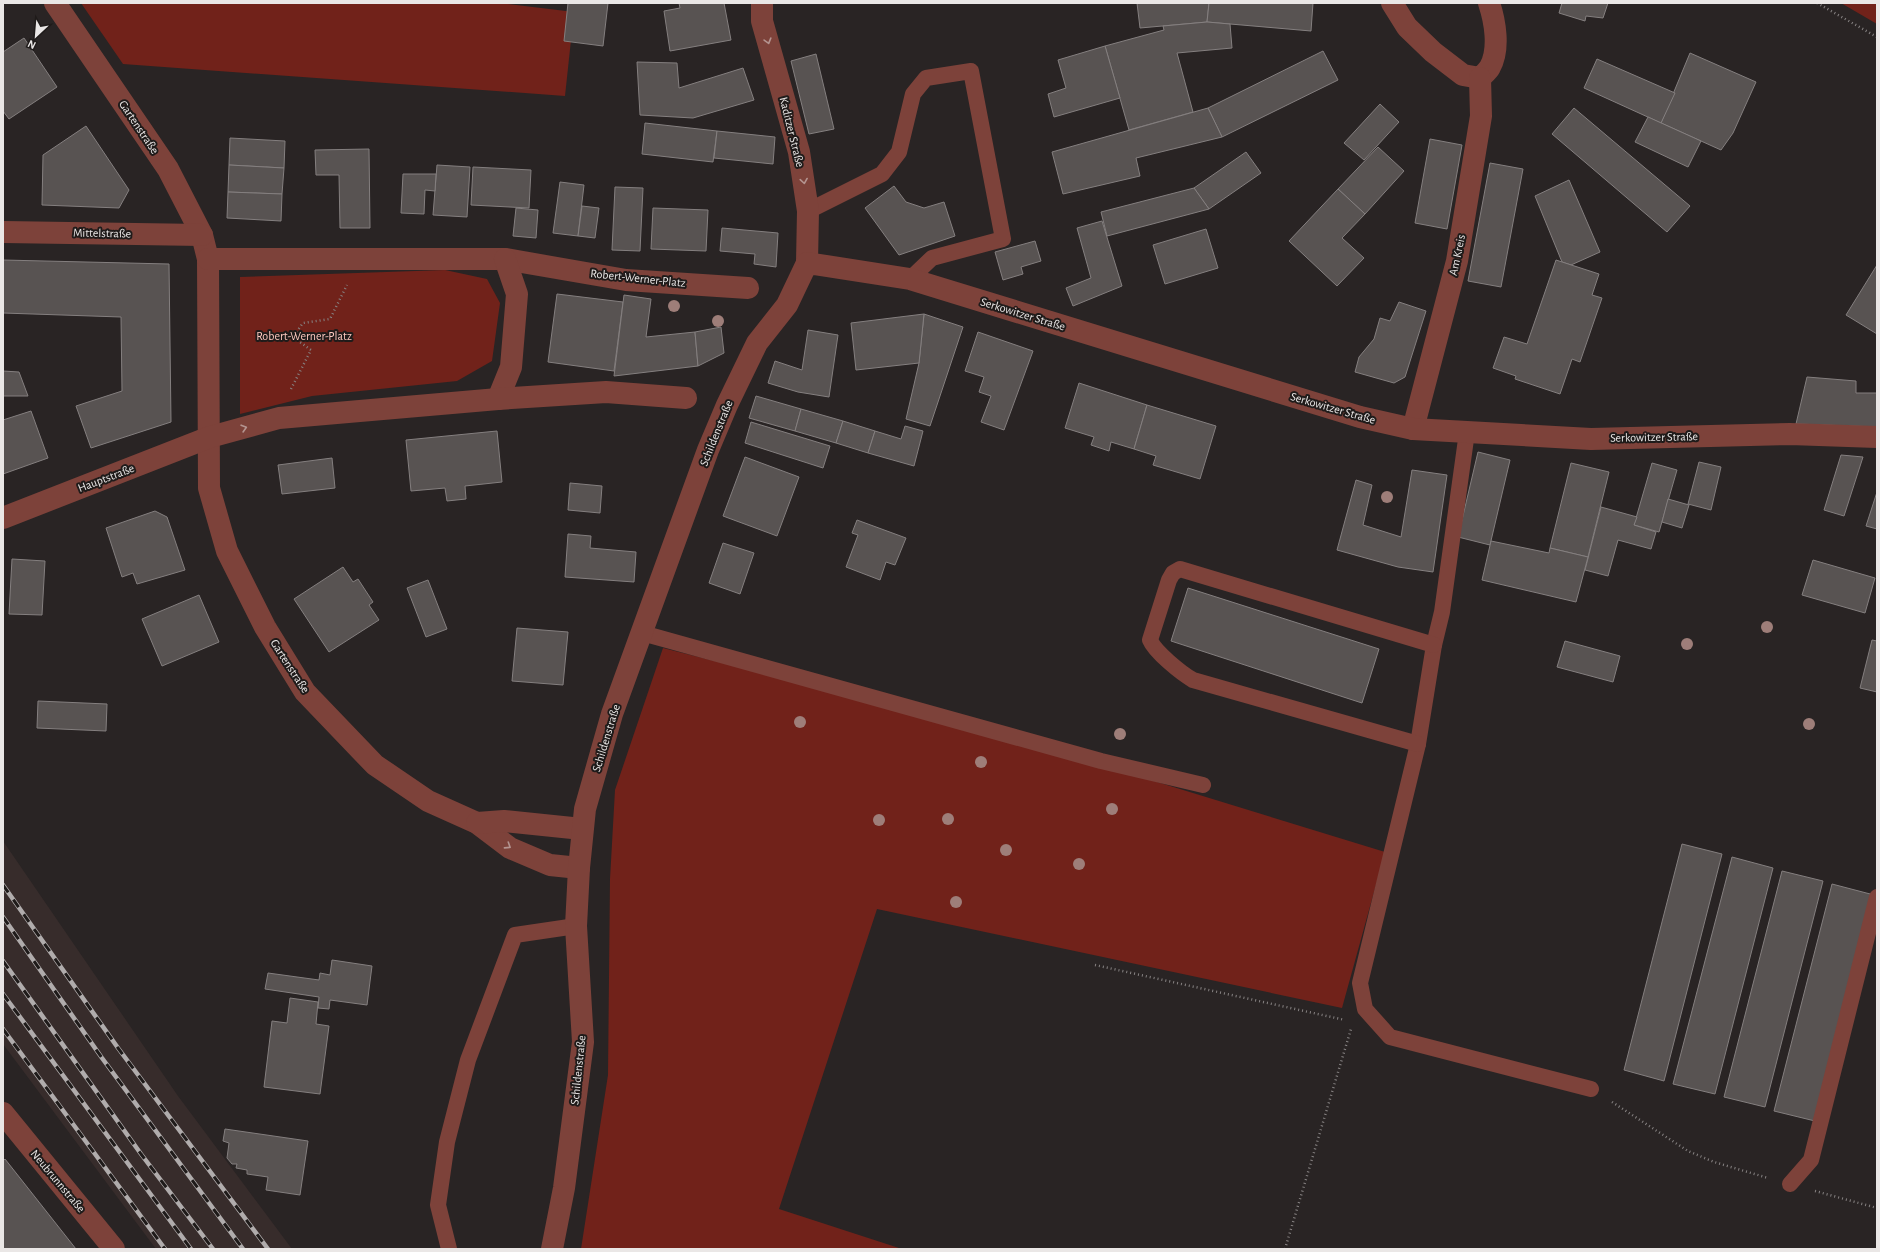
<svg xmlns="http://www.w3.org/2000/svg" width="1880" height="1252" font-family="'Alegreya Sans',sans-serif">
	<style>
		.built { fill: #372c2b }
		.green { fill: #71221a }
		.building { fill: #585352; stroke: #847f7f }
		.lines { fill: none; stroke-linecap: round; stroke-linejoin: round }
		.path { stroke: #878383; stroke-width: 2.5; stroke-dasharray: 1 3; stroke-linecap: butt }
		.service { stroke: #7d423a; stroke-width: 16 }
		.minor { stroke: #7d423a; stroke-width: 22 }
		.tertiary { stroke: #7d423a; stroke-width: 22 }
		.rail-casing { stroke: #b0acac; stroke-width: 4.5 }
		.rail { stroke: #1f1b1a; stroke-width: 3; stroke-dasharray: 9; stroke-linecap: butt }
		.tree { fill: #9e7e79 }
		.oneway { stroke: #b49490 }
		.labels { text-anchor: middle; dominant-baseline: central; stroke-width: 4; stroke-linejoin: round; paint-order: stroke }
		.street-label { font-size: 12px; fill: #eae7e6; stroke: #1f1b1a }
		.park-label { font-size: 12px; fill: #fdc8bf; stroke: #1f1b1a }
	</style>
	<rect width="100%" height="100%" fill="#292424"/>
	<!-- built -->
	<path class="built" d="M3 841 178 1096 292 1249H156L3 1044Z"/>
	<!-- green -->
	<g class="green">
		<path d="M81 3H499L574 12 565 96 123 64Z"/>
		<path d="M1841 3H1877V24Z"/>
		<path d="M445 270 487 279 500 303 492 361 457 381 312 396 240 414V277Z"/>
		<path d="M663 648 991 731 1385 852 1342 1008 877 909 779 1209 902 1249H581L608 1075 610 879 615 790Z"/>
	</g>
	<!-- building -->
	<g class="building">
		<path d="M568 3H608L603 46 564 41Z"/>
		<path d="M679 3H724L731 40 670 51 664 11 680 8Z"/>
		<path d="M1137 3H1209L1207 22 1140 28Z"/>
		<path d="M1209 3H1313L1311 31 1207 22Z"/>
		<path d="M1562 3H1608L1603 18 1586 16 1585 21 1559 13Z"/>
		<path d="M1207 22 1230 24 1232 48 1177 53 1193 112 1129 130 1105 46 1164 30 1163 26Z"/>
		<path d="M24 38 57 87 9 119 3 111V52Z"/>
		<path d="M1105 46 1120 98 1054 117 1048 94 1066 88 1058 60Z"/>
		<path d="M1323 51 1338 80 1222 137 1208 108Z"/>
		<path d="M1690 53 1756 82 1733 133 1721 150 1661 123Z"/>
		<path d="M816 54 834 129 809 134 791 61Z"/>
		<path d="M1597 59 1675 93 1661 123 1584 88Z"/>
		<path d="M637 62 677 63 679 88 743 68 754 100 693 118 640 115Z"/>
		<path d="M1380 104 1399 122 1364 160 1344 143Z"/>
		<path d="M1208 108 1222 137 1136 158 1140 176 1063 194 1052 152Z"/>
		<path d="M1574 108 1690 206 1667 232 1552 134Z"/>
		<path d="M1648 117 1701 141 1688 167 1635 142Z"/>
		<path d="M645 123 717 131 713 162 642 154Z"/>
		<path d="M86 126 129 190 119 208 42 205 43 155Z"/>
		<path d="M717 131 775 137 773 164 714 158Z"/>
		<path d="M230 138 285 141 284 168 229 165Z"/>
		<path d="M1430 139 1462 145 1447 229 1415 223Z"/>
		<path d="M1378 147 1404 171 1365 214 1338 189Z"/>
		<path d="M369 149 370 228H340L339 175H316L315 150Z"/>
		<path d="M1246 152 1261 173 1209 209 1194 188Z"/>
		<path d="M1490 163 1523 169 1501 287 1468 281Z"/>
		<path d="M229 165 284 168 282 194 228 192Z"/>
		<path d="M437 165 470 167 467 217 433 215Z"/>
		<path d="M473 167 531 170 529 208 471 205Z"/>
		<path d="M403 174H436L435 191 425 190 424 214 401 213Z"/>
		<path d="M1569 180 1600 252 1571 265 1562 262 1535 196Z"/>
		<path d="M560 182 584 185 578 236 553 233Z"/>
		<path d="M894 186 906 202 924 208 944 202 955 236 899 255 865 208Z"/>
		<path d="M615 187 643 188 640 251 612 250Z"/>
		<path d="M1194 188 1209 209 1107 236 1101 212Z"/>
		<path d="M1338 189 1365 214 1342 238 1364 258 1337 286 1289 241Z"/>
		<path d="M228 192 282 194 281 221 227 218Z"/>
		<path d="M582 206 599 208 595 238 578 236Z"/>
		<path d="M516 208 538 210 536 238 513 236Z"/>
		<path d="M653 208 708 210 706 251 651 249Z"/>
		<path d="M1102 221 1122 286 1073 306 1066 288 1091 278 1077 228Z"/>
		<path d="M722 228 778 233 776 267 754 264 755 254 720 251Z"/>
		<path d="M1206 229 1218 268 1165 284 1153 245Z"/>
		<path d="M1035 241 1041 261 1021 267 1023 274 1003 280 995 252Z"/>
		<path d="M3 260 169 264 171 422 91 448 76 406 122 391 121 317 3 313Z"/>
		<path d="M1556 260 1599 274 1592 295 1602 298 1580 362 1572 359 1560 394 1515 379 1516 376 1493 368 1504 337 1527 344Z"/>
		<path d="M1877 265V334L1846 315Z"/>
		<path d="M557 294 623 302 614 371 548 362Z"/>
		<path d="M624 295 651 299 646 337 695 332 698 366 614 376Z"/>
		<path d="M1399 302 1426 311 1405 377 1394 383 1355 372 1359 357 1374 339 1380 318 1390 321Z"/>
		<path d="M924 314 963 327 930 426 906 419 919 363Z"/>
		<path d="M924 314 919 363 856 370 851 323Z"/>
		<path d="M721 327 724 353 698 366 695 332Z"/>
		<path d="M808 330 838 335 829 397 798 392 768 383 775 361 802 370Z"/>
		<path d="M978 332 1033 351 1004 430 981 422 991 396 979 392 984 377 965 371Z"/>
		<path d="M3 371 19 372 28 396H3Z"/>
		<path d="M1807 377 1856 381V393H1877V427L1796 424Z"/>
		<path d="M1079 383 1147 405 1134 449 1111 442 1109 451 1091 445 1094 437 1065 428Z"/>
		<path d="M756 396 801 409 795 431 749 418Z"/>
		<path d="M1147 405 1216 426 1200 479 1153 465 1156 456 1134 449Z"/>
		<path d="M801 409 843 421 836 443 795 431Z"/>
		<path d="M31 411 48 458 3 474V420Z"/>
		<path d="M843 421 875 431 868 453 836 443Z"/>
		<path d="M751 422 830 446 823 468 745 443Z"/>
		<path d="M905 426 923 431 914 466 868 453 875 431 901 439Z"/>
		<path d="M497 431 502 482 465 486 466 499 447 501 445 488 411 491 406 440Z"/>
		<path d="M1478 452 1510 460 1490 545 1458 537Z"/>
		<path d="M1841 455 1863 457 1844 516 1824 510Z"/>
		<path d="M745 457 799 477 777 536 723 516Z"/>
		<path d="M332 458 335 488 282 494 278 465Z"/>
		<path d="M1699 462 1721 467 1711 510 1688 504Z"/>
		<path d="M1571 463 1609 472 1588 557 1550 548Z"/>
		<path d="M1652 463 1677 470 1659 532 1634 525Z"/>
		<path d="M1412 470 1447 475 1433 572 1398 567 1337 550 1356 480 1372 485 1363 525 1401 537Z"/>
		<path d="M570 483 602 486 600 513 568 510Z"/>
		<path d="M1877 492V529L1866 526Z"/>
		<path d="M1668 499 1689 505 1682 528 1662 522Z"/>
		<path d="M1601 507 1637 517 1634 525 1656 532 1651 549 1618 540 1608 576 1585 570Z"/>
		<path d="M155 511 167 517 185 570 137 584 133 573 122 577 106 528Z"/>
		<path d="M857 520 906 538 895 565 886 562 880 580 846 567 858 535 852 533Z"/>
		<path d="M568 534 591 536 590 548 636 552 634 582 565 577Z"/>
		<path d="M1491 541 1549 553 1550 548 1588 557 1576 602 1482 580Z"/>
		<path d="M723 543 754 553 740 594 709 583Z"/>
		<path d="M12 559 45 561 42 615 9 614Z"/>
		<path d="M1813 560 1875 578 1865 613 1802 595Z"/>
		<path d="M343 567 353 582 358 579 373 602 369 605 379 620 329 652 294 599Z"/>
		<path d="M428 580 447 629 426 637 407 588Z"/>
		<path d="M1188 588 1379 649 1362 703 1171 641Z"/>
		<path d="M199 595 219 642 162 666 142 619Z"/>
		<path d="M517 628 568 632 563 685 512 681Z"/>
		<path d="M1872 640 1877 641V692L1860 688Z"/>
		<path d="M1565 641 1620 656 1613 682 1557 667Z"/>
		<path d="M38 701 107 704 106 731 37 728Z"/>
		<path d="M1682 844 1722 854 1664 1081 1624 1070Z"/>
		<path d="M1732 857 1773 868 1715 1094 1673 1084Z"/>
		<path d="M1782 871 1823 881 1765 1107 1724 1097Z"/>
		<path d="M1832 884 1874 895 1815 1121 1774 1111Z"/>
		<path d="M332 960 372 966 367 1005 330 1000 329 1009 318 1008 319 997 265 989 268 973 319 980 320 973 330 975Z"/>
		<path d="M290 998 318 1002 316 1024 329 1026 320 1094 264 1087 272 1021 287 1023Z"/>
		<path d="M225 1129 308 1141 300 1195 266 1190 268 1177 247 1174V1170L236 1168 237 1164H232L227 1158 229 1143 223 1141Z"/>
		<path d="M5 1159 76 1249H3V1161Z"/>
	</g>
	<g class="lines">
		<!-- path -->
		<g class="path">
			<path d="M1817 3 1877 37"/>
			<path d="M291 389 311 350 293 337 303 323 330 319 347 285"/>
			<path d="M1095 965 1345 1020"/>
			<path d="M1612 1102 1688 1151 1714 1162 1768 1178"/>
			<path d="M1815 1191 1877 1208"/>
			<path d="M1285 1249 1351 1029"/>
		</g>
		<!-- service -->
		<g class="service">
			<path d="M808 211 882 174 899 152 913 94 926 78 971 71 1003 239 932 258 910 279"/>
			<path d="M1467 432 1442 612 1434 645 1418 744 1360 983 1365 1009 1390 1037 1591 1089"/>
			<path d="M642 633 1101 761 1203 785"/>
			<path d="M1418 744 1193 680C1181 673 1155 652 1150 640L1169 580 1173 573 1180 569 1434 645"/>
			<path d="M1790 1184 1811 1160 1877 897"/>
			<path d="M449 1249 438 1205 447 1142 468 1060 515 935 576 926"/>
		</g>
		<!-- minor -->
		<g class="minor">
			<path d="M55 3 168 169 202 235 208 259 209 488 227 551 265 627 305 692 375 765 428 801 477 823 510 848 550 865 579 868"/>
			<path d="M762 3V21L799 152 808 211 807 263"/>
			<path d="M1392 3 1407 27 1433 52 1463 75 1480 78C1483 75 1488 71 1490 67 1500 49 1495 21 1489 3"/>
			<path d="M3 232 202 235"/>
			<path d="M208 259H505L626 280 748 288"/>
			<path d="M498 399 511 367 517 294 505 259"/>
			<path d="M1413 429 1457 261 1481 116 1480 78"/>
			<path d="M3 518 210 437 279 418 498 399 606 392 686 398"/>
			<path d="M477 823 504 821 582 829"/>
			<path d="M3 1113 114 1249"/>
		</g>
		<!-- tertiary -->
		<path class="tertiary" d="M552 1249 564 1188 583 1042 576 926 579 868 585 809 612 714 708 450 727 405 757 343 787 305 807 263 910 279 1360 417 1413 429 1591 439 1790 434 1877 437"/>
		<defs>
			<g id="rail">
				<path d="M3 885 118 1048 268 1249"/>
				<path d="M3 917 102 1058 243 1249"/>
				<path d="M3 961 141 1154 213 1249"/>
				<path d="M3 994 191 1249"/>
				<path d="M3 1029 165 1249"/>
			</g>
		</defs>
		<!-- rail casing -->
		<use href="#rail" class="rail-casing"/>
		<!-- rail -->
		<use href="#rail" class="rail"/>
	</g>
	<!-- trees -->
	<g class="tree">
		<circle cx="674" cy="306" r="6"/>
		<circle cx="718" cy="321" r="6"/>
		<circle cx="1387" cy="497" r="6"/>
		<circle cx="1767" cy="627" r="6"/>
		<circle cx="1687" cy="644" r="6"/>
		<circle cx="800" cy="722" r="6"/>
		<circle cx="1809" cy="724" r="6"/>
		<circle cx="1120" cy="734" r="6"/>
		<circle cx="981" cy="762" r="6"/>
		<circle cx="1112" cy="809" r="6"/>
		<circle cx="948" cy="819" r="6"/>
		<circle cx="879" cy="820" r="6"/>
		<circle cx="1006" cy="850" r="6"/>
		<circle cx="1079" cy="864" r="6"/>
		<circle cx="956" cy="902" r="6"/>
	</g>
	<!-- one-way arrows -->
	<defs><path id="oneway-chevron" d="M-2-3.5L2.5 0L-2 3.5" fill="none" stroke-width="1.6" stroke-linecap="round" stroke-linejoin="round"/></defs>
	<g class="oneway">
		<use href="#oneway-chevron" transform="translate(768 41) rotate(74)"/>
		<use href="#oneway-chevron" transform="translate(804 181) rotate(81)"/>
		<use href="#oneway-chevron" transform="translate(244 428) rotate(-16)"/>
		<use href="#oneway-chevron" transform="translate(508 846) rotate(33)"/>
	</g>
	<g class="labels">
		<!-- street labels -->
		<g class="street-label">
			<text transform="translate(139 127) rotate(56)">Gartenstraße</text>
			<text transform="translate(792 132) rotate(76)">Kaditzer Straße</text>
			<text transform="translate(102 233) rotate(1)">Mittelstraße</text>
			<text transform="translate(1457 255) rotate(-78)">Am Kreis</text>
			<text transform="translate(638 278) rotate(6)">Robert-Werner-Platz</text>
			<text transform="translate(1023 314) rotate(17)">Serkowitzer Straße</text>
			<text transform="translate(1333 408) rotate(16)">Serkowitzer Straße</text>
			<text transform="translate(716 433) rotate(-68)">Schildenstraße</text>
			<text transform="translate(1654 437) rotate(-1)">Serkowitzer Straße</text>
			<text transform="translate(106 478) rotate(-21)">Hauptstraße</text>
			<text transform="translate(290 666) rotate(57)">Gartenstraße</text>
			<text transform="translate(606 738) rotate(-73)">Schildenstraße</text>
			<text transform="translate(578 1070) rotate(-84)">Schildenstraße</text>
			<text transform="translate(58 1181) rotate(50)">Neubrunnstraße</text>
		</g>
		<!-- park labels -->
		<g class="park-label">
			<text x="304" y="336">Robert-Werner-Platz</text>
		</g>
	</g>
	<!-- border -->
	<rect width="1880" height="1252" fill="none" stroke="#eae7e6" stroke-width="8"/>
	<!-- north arrow -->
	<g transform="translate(36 36) rotate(206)" stroke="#1f1b1a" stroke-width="3" paint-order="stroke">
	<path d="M0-3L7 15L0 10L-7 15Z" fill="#eae7e6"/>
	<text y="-6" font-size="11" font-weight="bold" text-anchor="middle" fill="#eae7e6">N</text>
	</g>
</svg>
